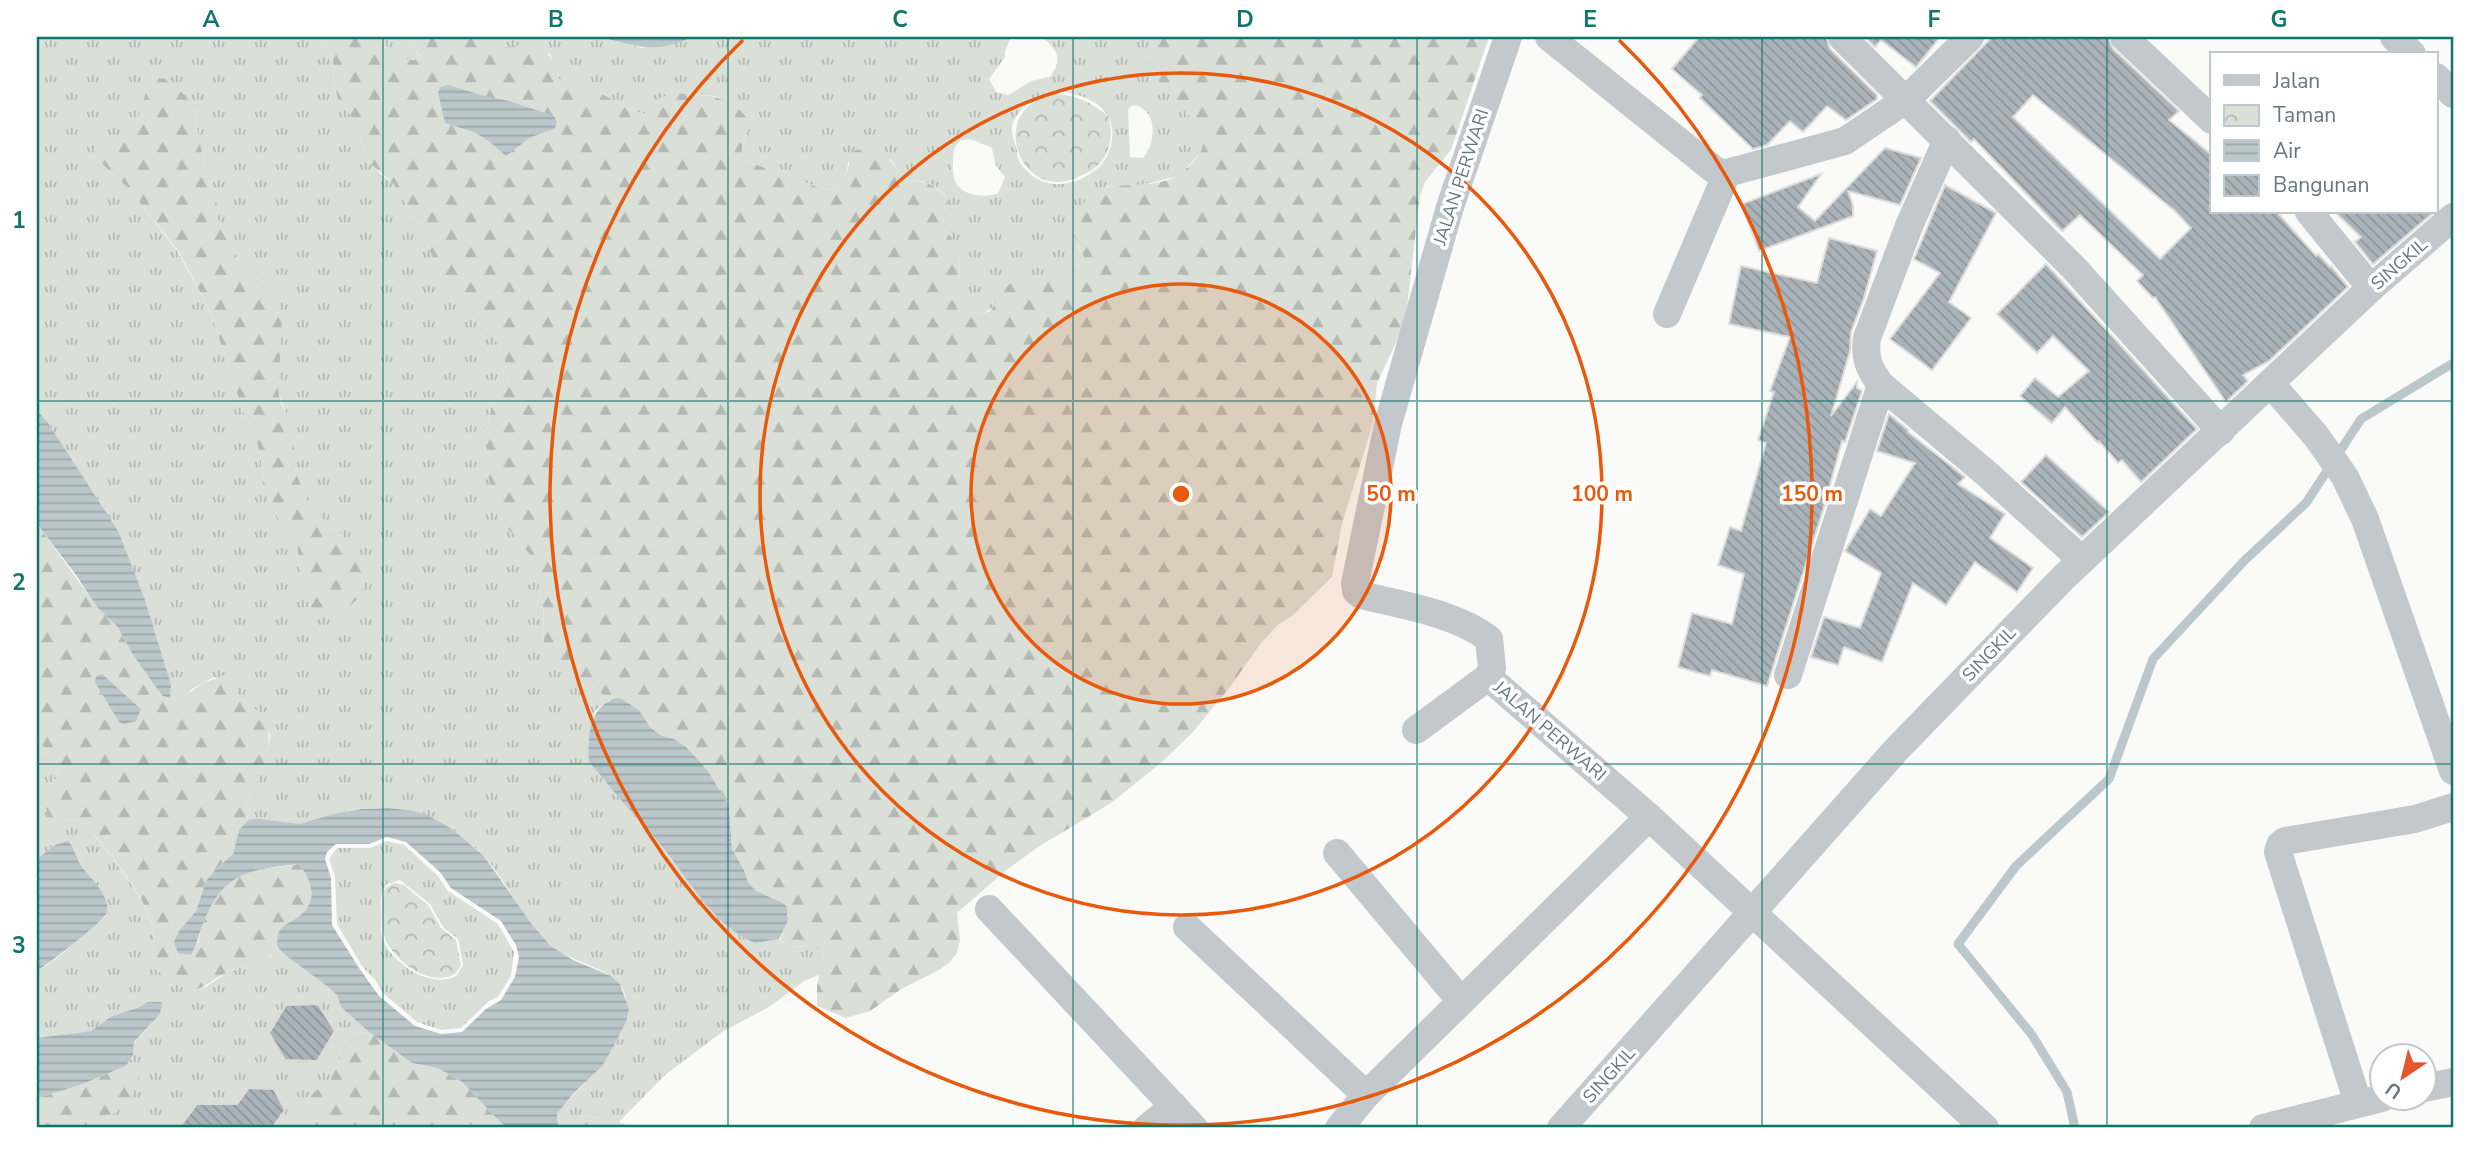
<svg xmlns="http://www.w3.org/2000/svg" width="2490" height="1165" font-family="'Nunito Sans',sans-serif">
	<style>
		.grass { fill: url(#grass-tufts); fill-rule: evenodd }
		.forest { fill: url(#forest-firs) }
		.park { fill: url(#park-crowns) }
		.water { fill: url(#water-rules); fill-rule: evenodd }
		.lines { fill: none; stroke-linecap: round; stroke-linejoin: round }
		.stream { stroke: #bbc7cb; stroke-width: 9 }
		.building { fill: url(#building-back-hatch); stroke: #dcdcda; stroke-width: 2; fill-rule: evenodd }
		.street { stroke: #c3c8cc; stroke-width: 28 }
		.grid { fill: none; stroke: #0f766e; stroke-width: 2; stroke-opacity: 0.55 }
		.ring { fill: none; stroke: #e8590c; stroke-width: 3.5 }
		.labels { text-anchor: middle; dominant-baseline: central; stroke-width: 7; stroke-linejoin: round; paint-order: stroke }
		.street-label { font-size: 18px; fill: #657683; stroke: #fff }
		.centre { fill: #e8590c; stroke: #fff; stroke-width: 3.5 }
		.ring-label { font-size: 21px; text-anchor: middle; font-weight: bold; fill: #e8590c; stroke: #fff; stroke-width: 7; stroke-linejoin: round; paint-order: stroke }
		.neatline { fill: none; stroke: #0f766e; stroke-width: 2.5 }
		.grid-label { font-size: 23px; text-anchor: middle; font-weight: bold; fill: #0f766e }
	</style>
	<defs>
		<pattern id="grass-tufts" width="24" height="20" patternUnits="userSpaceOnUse" patternTransform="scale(1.75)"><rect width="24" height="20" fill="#dadfd7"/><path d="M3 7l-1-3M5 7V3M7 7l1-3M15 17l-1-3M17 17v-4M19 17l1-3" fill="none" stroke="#b4b9b4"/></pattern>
		<pattern id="forest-firs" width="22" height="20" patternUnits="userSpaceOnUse" patternTransform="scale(1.75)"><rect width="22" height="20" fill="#dadfd7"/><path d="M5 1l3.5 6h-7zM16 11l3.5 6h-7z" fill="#b4b9b4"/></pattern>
		<pattern id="park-crowns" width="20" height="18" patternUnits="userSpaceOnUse" patternTransform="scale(1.75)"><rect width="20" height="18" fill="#dadfd7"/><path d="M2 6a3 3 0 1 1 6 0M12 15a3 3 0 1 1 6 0" fill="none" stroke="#b4b9b4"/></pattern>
		<pattern id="water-rules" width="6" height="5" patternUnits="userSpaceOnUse" patternTransform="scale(1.75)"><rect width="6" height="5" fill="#bbc7cb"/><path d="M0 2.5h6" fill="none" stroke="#9ca6aa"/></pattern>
		<pattern id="building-back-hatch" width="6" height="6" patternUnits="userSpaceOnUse" patternTransform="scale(1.75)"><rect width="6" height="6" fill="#aab3b9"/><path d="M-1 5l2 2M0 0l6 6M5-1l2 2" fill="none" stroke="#8e969c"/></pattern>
	</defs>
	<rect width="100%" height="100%" fill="#fafaf8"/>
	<!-- grass -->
	<g class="grass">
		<path d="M37 37H316L327 47 333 58 334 85 338 99 348 110 361 139 364 152 380 174 392 182 414 216 453 301 494 336 505 361 507 381 492 404 487 431 498 508 501 521 528 552 535 564 543 603 544 644 549 656 580 684 593 686 609 700 595 711 589 735 588 748 601 777 660 844 714 913 728 926 755 943 779 939 789 947 815 946 824 955 821 974 804 981 769 1007 722 1032 665 1075 619 1122C595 1119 578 1108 558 1125L557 1114C585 1079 629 1049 626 999 624 969 572 964 552 946 524 922 509 885 485 857 480 851 472 846 465 840 426 808 391 803 341 812 327 815 315 824 300 824 283 825 266 818 248 820L245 803 260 776 269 749 270 735 261 713 238 697 235 685 214 677 192 689 182 699 170 692 171 684 145 600 48 423 37 410ZM152 77 193 108 207 178 217 204 218 219 223 232 243 268 267 285 278 390C281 403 288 414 290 427 295 453 292 483 309 506 317 517 332 525 342 535L314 613C302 586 297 569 298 539L280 522 263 486 261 459 255 434 243 411 210 311 178 252 129 189 99 161 101 139C109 139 121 139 128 134 140 124 145 92 152 77Z"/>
		<path d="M379 37H409L410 43 420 57C403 65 388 50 379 37Z"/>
		<path d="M490 37H602L641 48 681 42 693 37H1011L1005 51V57L989 79 996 92 1009 95 1031 81 1050 77C1063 59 1058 50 1042 37H1159L1151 53 1157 78 1182 106 1205 137 1204 149 1179 176 1133 187 1106 186 1077 245 1084 257 1070 278 1058 280 1030 277C1015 289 995 310 977 315L967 308 958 297C959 266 966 251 942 226L943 213 949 202C939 184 924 179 905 181L891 159 848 162C847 178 843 184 829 191L803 182 781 169H768L740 159 742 147 747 135 719 97C690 92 665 90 644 114 624 109 612 98 594 90 576 82 569 89 553 74L551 55C536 44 512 45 494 48ZM1056 91C1084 93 1117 107 1112 140 1110 151 1106 161 1098 168 1074 189 1038 192 1020 162 1016 157 1018 152 1016 147 1014 141 1011 132 1012 126 1017 106 1039 95 1056 91ZM1133 105C1159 109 1156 143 1143 158L1130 157 1128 109ZM967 139 973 140 992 148 996 166 1005 177 998 194C971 199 950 192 953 162 954 152 953 147 960 141Z"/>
		<path d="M37 736 57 770 58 777 53 781 61 821 81 820C102 844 160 911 154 944 153 950 149 957 146 964L194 991 206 987 226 973 271 956 277 946 285 955 327 986 337 995 341 1007 369 1032 353 1034 342 1044 341 1056 330 1080 309 1096 300 1128H102L110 1116 130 1100 140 1076 126 1066 133 1055 134 1043 160 1014 161 1002H148L137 1008 112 1016 91 1031 37 1038V971C62 957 82 935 105 917 107 895 94 883 82 866 78 860 76 852 72 845H55L37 859Z"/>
		<path d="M387 841 404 845 437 875 448 891 498 924 514 952 511 976 498 997 489 1001 461 1028 441 1030 417 1022 383 993 376 981 362 966 337 924 335 877 329 859 337 848H370ZM400 880 430 904 443 927 458 939 463 965 456 976C431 989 395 965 384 942 379 934 382 924 381 915 381 904 379 894 387 884Z"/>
	</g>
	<!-- forest -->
	<g class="forest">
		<path d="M316 37H379C388 51 397 57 414 60L420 56 410 43 409 37H490L494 48C518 45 557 39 553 74 569 89 576 82 594 90 612 98 624 109 644 114 650 107 656 99 665 96 671 93 680 94 687 94 714 94 735 100 751 123L742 147 741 159 768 169H781L803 182 829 191C852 180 844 170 854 151 883 141 890 160 905 181 924 179 939 185 949 202L943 213 942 226C966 251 959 266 958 297L967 308 977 315 990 311C996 304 1000 295 1006 288 1021 269 1050 282 1070 278L1084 257C1066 224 1074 217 1093 189 1117 183 1142 188 1168 180 1179 177 1185 170 1193 162 1210 145 1203 133 1190 117 1182 108 1153 76 1150 67 1147 56 1155 46 1159 37H1489L1451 150 1425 182 1420 196 1407 307 1400 334 1377 383 1373 423 1342 524 1332 577 1292 616 1279 624 1261 643 1230 687 1192 733 1163 761 1111 803 1038 847 1005 871 957 913 960 940 957 953 949 963 939 970 903 988 870 1011 846 1018 817 1006V986L824 955 815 946 789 947 780 939 789 914 756 891 747 881 746 874 732 849 729 806 708 771 674 739 660 735 650 727 639 710 622 699 609 700 593 686 580 684 565 676 549 656 544 644 543 603 535 564 528 552 501 521 489 480 487 431 492 404 507 381 505 361 494 336 453 301 414 216 392 182 371 164 364 152 361 139 348 110 338 99 334 85 333 58 327 47Z"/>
		<path d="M152 77 165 79 187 97 193 108 207 178 217 204 218 219 223 232 243 268 267 285 276 296 282 322 278 390 281 403 287 415 291 429 295 457V471L310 507 342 535 361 571 364 585 359 597 341 615 314 614C302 586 297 569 298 539L280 522 263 486 261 459 255 434 243 411 210 311 179 252 129 189 99 161 95 149 101 139C144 139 137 108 152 77Z"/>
		<path d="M37 524 82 586 117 626 133 655 163 696 169 698 170 692 182 698 203 683 227 674 235 685 238 697 261 713 268 723 269 749 260 776 245 803 248 820 239 830 233 854 214 871 206 881 196 911 179 931 198 944C201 918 217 883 244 874 261 868 281 867 298 864 313 880 319 899 301 915 295 920 288 921 283 927 275 935 280 948 271 955 262 963 238 967 226 973 214 978 207 987 193 991L146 964C149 957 153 950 154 943 159 909 103 844 81 820L61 821 48 817C44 799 43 790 58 777L57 770 37 736Z"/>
		<path d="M369 1032 412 1063 438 1068 462 1082 506 1128H300L309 1096 330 1080 341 1056 342 1044 353 1034Z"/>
		<path d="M126 1066 140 1076 130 1100 110 1116 102 1128H37V1098L80 1085Z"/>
		<path d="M581 1115 619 1122 632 1128H560L558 1125 568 1117Z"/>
	</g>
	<!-- park -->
	<g class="park">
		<path d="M1056 94C1078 95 1091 103 1108 116 1113 131 1111 150 1101 162 1094 170 1087 173 1078 177 1019 205 984 106 1056 94Z"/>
		<path d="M394 883 404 885 428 905 441 928 456 940 461 965 455 974C430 987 399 964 387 943 382 936 381 896 385 889 387 886 391 885 394 883Z"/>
	</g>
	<!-- water -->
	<g class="water">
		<path d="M602 37H693C657 53 638 48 602 37Z"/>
		<path d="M448 85 488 97 509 101 554 116 557 122 555 128 529 138 506 156 490 142 474 132 445 123 438 92 441 87Z"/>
		<path d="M37 410 48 423 118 531 145 600 171 684 170 698 163 696 159 691 133 655 117 626 98 608 76 575 37 524Z"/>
		<path d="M102 674 141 709 136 721 124 724 119 722 95 682 96 676Z"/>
		<path d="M616 698 622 699 639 710 650 727 660 735 674 739 686 747 708 771 729 806 732 849 746 874 747 881 756 891 783 903 787 907 788 920 779 939 755 943C712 925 688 877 659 843 636 816 611 790 589 761 587 738 589 706 616 698Z"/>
		<path d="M388 808 414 811 427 815 452 829 484 856 533 926 551 946 573 960 611 976 620 984 629 1009 626 1022 614 1046 602 1066 574 1093 557 1114 558 1125 560 1128H506L462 1082 438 1068 412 1063 369 1032 341 1007 337 995 327 986 285 955 277 946C277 941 277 935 280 930 285 923 291 922 298 917 319 903 313 880 298 864 251 870 225 871 205 919 199 931 198 943 191 955L178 953 174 942 179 931 196 911 206 881 214 871 233 854 239 830 248 820 259 819 300 824 337 813 362 809ZM387 837 406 842 440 872 451 888 501 921 516 945 519 957 515 977 501 1000 486 1009 462 1032 441 1034 415 1026 379 996 359 968 332 925 331 878 325 859 327 852 336 844H369Z"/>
		<path d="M68 841C75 848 76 857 81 865 89 878 110 894 107 912 106 920 47 965 37 971V859L55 845Z"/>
		<path d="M148 1002H162L160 1014 134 1042 133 1055 126 1066 80 1085 37 1098V1038L91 1031 112 1016 137 1008Z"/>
	</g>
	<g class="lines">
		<!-- stream -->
		<path class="stream" d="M2075 1128 2067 1092 2032 1035 1958 944 2016 866 2109 779 2153 659 2244 561 2306 503 2361 419 2453 363"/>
	</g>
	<!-- building -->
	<g class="building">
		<path d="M1699 37H1826L1830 49 1877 95V99L1846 120 1827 106 1803 132 1790 121 1767 145 1753 149 1700 98 1702 95 1672 69Z"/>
		<path d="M1865 37H1940L1916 67 1881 40 1875 47Z"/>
		<path d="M1992 37H2108L2113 49 2179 111 2169 120 2212 155V212H2277L2316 256 2318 254 2330 267 2331 266 2348 287 2269 361 2243 375 2248 381 2226 402 2155 297 2153 298 2137 281 2143 275 2080 215 2062 231 1974 139 1971 142 1930 101ZM2033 95 2175 211 2191 228 2160 259 2013 117Z"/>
		<path d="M1885 148 1921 158 1900 205 1848 191 1853 206V216L1759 251 1742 204 1821 174 1798 207 1815 221Z"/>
		<path d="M1945 185 1996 213 1949 302 1971 318 1932 370 1890 339 1940 273 1914 259Z"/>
		<path d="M2335 212H2434L2373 264 2355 242 2361 237Z"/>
		<path d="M1829 238 1877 251 1864 298 1851 332 1850 351 1831 416 1857 382V388L1862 391 1845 442 1842 441 1824 507 1767 686 1712 670 1710 676 1678 667 1692 613 1732 624 1744 574 1718 565 1730 527 1741 531 1766 443 1758 440 1774 392 1770 391 1790 337 1729 324 1741 266 1817 283Z"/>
		<path d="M2046 264 2197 429 2141 482 2122 460 2118 463 2099 441 2098 443 2065 407 2052 423 2020 396 2035 378 2058 397 2089 371 2053 336 2037 353 1997 314Z"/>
		<path d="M1889 414 1908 430V432L1965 477 1958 484 2005 514 1990 538 2033 568 2017 592 1975 562 1946 605 1913 583 1882 662 1844 647 1838 665 1811 657 1824 617 1860 628 1881 573 1845 551 1870 509 1881 516 1915 463 1877 451Z"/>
		<path d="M2046 455 2109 512 2082 537 2021 482Z"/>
		<path d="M318 1004 335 1031 317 1061 285 1060 269 1033 286 1005Z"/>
		<path d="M249 1088 274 1089 285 1110 272 1128H179L197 1104H237Z"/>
	</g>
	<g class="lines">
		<!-- street -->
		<g class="street">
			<path d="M1508 37 1450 207 1388 424 1355 583 1356 591 1361 595C1401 605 1456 613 1489 639L1492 668 1488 677 1649 817 1985 1128"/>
			<path d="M1549 37 1712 168 1718 172 1727 173 1845 141 1907 99 1970 37"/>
			<path d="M1842 37 2073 267 2221 431"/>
			<path d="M2124 37 2212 120"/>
			<path d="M2394 37 2412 54"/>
			<path d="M2436 77 2453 94"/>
			<path d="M1947 140 1909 226 1867 338C1864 358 1869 369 1881 385L1987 474 2082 560"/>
			<path d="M2309 212 2371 288"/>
			<path d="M1667 314 1727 173"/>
			<path d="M2270 383 2316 436 2345 477 2365 519 2453 771"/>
			<path d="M1788 675 1881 385"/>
			<path d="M1416 730 1488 677"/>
			<path d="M1337 853 1461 1001"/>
			<path d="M989 909 1194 1128"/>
			<path d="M1187 927 1366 1095"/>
			<path d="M2424 1088 2453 1082"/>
			<path d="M2358 1103 2278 852 2280 845 2285 841 2415 819 2453 807"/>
			<path d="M1147 1128 1174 1106"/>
			<path d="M1339 1128 1366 1095 1649 817"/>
			<path d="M1561 1128 1896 750 2063 578 2371 288 2453 217"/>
			<path d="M2263 1128 2382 1098"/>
		</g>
	</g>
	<!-- grid -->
	<path class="grid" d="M383 37V1128M728 37V1128M1073 37V1128M1417 37V1128M1762 37V1128M2107 37V1128M37 401H2453M37 764H2453"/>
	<!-- distance rings -->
	<circle cx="1181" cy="494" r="210" fill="#e8590c" fill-opacity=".12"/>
	<g class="ring">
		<circle cx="1181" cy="494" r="210"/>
		<circle cx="1181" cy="494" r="421"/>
		<path d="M1619 40A631 631 0 1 1 743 40"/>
	</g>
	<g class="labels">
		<!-- street labels -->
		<g class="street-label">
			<text transform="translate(1461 177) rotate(-72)">JALAN PERWARI</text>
			<text transform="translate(2399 264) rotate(-41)">SINGKIL</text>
			<text transform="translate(1989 654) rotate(-46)">SINGKIL</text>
			<text transform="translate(1550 731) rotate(41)">JALAN PERWARI</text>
			<text transform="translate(1609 1075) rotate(-48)">SINGKIL</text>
		</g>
	</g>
	<circle cx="1181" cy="494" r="10" class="centre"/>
	<g class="ring-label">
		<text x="1391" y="501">50 m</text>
		<text x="1602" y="501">100 m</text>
		<text x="1812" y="501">150 m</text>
	</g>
	<!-- border -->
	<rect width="2490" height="1165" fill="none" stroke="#ffffff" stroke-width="77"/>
	<!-- legend -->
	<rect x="2210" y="52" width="228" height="161" fill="#ffffff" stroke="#c1c8cd" stroke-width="2"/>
	<rect x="2224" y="75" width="35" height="10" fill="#c3c8cc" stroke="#c1c8cd" stroke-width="2"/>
	<text x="2273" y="88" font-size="21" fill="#657683">Jalan</text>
	<rect x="2224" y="105" width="35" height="21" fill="url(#park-crowns)" stroke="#c1c8cd" stroke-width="2"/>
	<text x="2273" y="122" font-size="21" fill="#657683">Taman</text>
	<rect x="2224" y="140" width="35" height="21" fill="url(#water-rules)" stroke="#c1c8cd" stroke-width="2"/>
	<text x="2273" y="158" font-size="21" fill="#657683">Air</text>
	<rect x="2224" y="175" width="35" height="21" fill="url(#building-back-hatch)" stroke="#c1c8cd" stroke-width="2"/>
	<text x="2273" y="192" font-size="21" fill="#657683">Bangunan</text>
	<!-- north arrow -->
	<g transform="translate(2403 1077) rotate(215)"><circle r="33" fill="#ffffff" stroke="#c1c8cd" stroke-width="2"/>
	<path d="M0-5L12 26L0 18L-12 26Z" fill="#e4572e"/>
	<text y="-10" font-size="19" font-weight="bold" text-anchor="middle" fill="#657683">U</text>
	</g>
	<rect x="38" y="38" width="2414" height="1088" class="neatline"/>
	<g class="grid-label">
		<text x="211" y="27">A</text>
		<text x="556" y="27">B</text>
		<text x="900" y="27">C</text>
		<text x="1245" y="27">D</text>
		<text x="1590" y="27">E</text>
		<text x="1934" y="27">F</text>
		<text x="2279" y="27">G</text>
		<text x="19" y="228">1</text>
		<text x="19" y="590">2</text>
		<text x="19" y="953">3</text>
	</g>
</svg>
